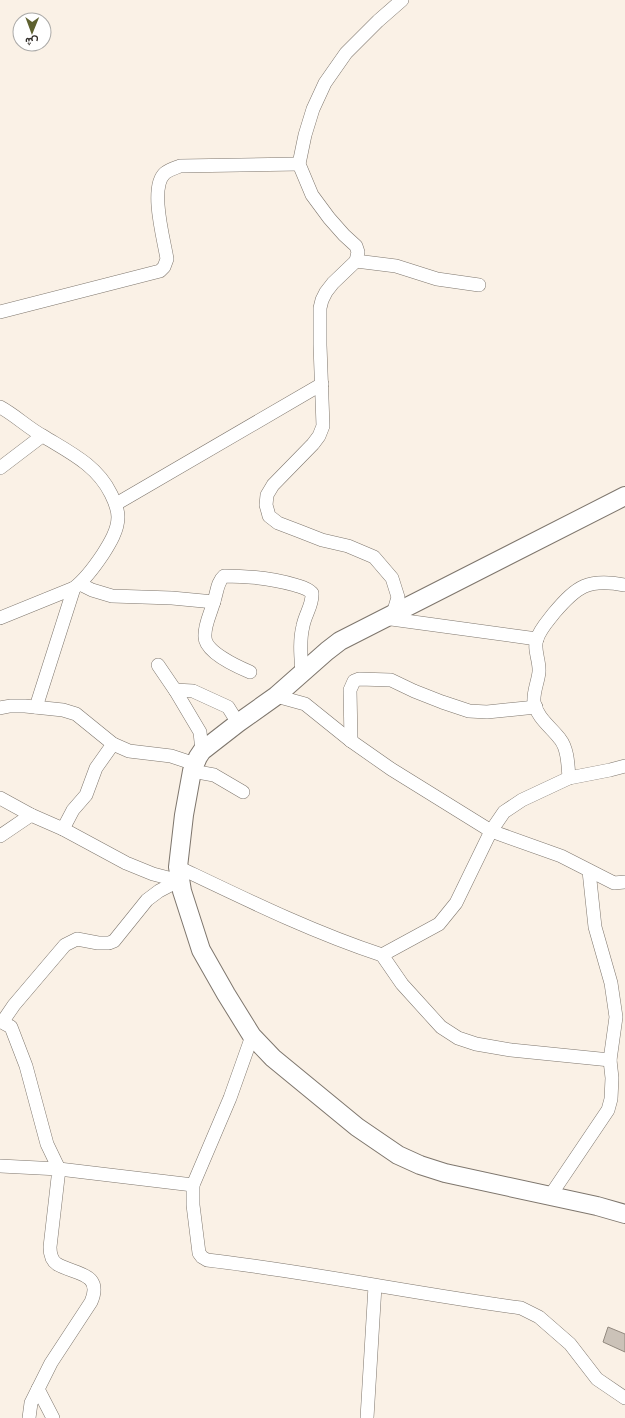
<svg xmlns="http://www.w3.org/2000/svg" width="625" height="1418" font-family="Signika,Vazirmatn,sans-serif">
	<style>
		.building { fill: #cbc2b8; stroke: #92897f }
		.lines { fill: none; stroke-linecap: round; stroke-linejoin: round }
		.street-casing { stroke: #7e766d; stroke-width: 14 }
		.secondary-casing { stroke: #7e766d; stroke-width: 20 }
		.street { stroke: #fff; stroke-width: 13 }
		.secondary { stroke: #fff; stroke-width: 18 }
	</style>
	<rect width="100%" height="100%" fill="#faf1e6"/>
	<!-- building -->
	<path class="building" d="M608 1327 625 1334V1352L603 1342Z"/>
	<g class="lines">
		<defs>
			<g id="street">
				<path d="M356 261 396 266 437 279 479 285"/>
				<path d="M0 312 160 271 164 267 167 259C164 240 149 187 165 173 169 170 175 168 180 166L299 164"/>
				<path d="M0 407C15 415 28 428 43 436 69 452 97 465 111 494 115 502 118 509 118 517 118 530 110 543 103 554 95 566 86 579 74 588L0 618"/>
				<path d="M0 468 42 436"/>
				<path d="M116 504 322 384"/>
				<path d="M80 584 92 590 112 596 172 598 214 602"/>
				<path d="M393 614 398 597 392 578 374 557 348 546 322 540 299 531 278 523 269 516 268 512 266 505 267 495 273 485 313 444 319 436 323 426 320 345V308L322 300 326 292 333 283 356 261 358 252 356 246 344 235 329 218 312 195 299 164 305 135 313 109 325 83 346 53 378 21 402 0"/>
				<path d="M384 618 537 639"/>
				<path d="M158 665 175 690 200 732 202 751"/>
				<path d="M250 672C238 667 205 652 205 637 204 625 211 613 214 601 217 593 217 582 224 576 249 576 271 578 295 585 301 587 307 588 312 593 313 605 305 614 303 626 299 641 301 658 302 673"/>
				<path d="M175 690 193 691 228 707 238 723"/>
				<path d="M276 696 305 704 351 741 391 769 491 831 561 856 614 883 625 882"/>
				<path d="M36 707 74 588"/>
				<path d="M0 708 10 706H25L63 710 76 714 113 744 129 751 171 756 195 764"/>
				<path d="M351 741 350 690 354 681 359 679 391 680 414 691 442 702 469 711 487 712 536 707"/>
				<path d="M192 771 214 775 243 792"/>
				<path d="M569 778C568 766 568 749 560 739 551 727 537 718 534 702 533 692 538 682 539 672 540 661 533 649 537 639 540 629 548 621 554 613 577 586 588 578 625 585"/>
				<path d="M0 798 31 815 63 829 126 863 153 874 180 881V883"/>
				<path d="M63 829 73 810 86 795 96 768 113 744"/>
				<path d="M0 836 31 815"/>
				<path d="M178 867C245 899 312 932 382 955L439 924 456 903 491 831 504 812 522 800 569 778 610 770 625 766"/>
				<path d="M382 955 402 984 441 1027 458 1038 476 1044 511 1050 610 1060"/>
				<path d="M0 1021 11 1027 26 1066 47 1144 59 1169 193 1185"/>
				<path d="M3 1021 14 1005 65 945 77 939 98 943H109L114 941 147 900 159 891 178 881"/>
				<path d="M252 1036 230 1098 193 1185V1205L199 1253 202 1257 207 1260C312 1272 416 1294 521 1308L539 1317 570 1344 597 1379 625 1398"/>
				<path d="M0 1166 59 1169 50 1247C50 1253 51 1260 57 1264 73 1274 104 1272 91 1302L51 1363 38 1389 53 1418"/>
				<path d="M550 1196 608 1110 611 1099 612 1078 610 1060 616 1017 611 983 595 927 589 871"/>
				<path d="M29 1418 31 1403 38 1389"/>
				<path d="M367 1418 375 1286"/>
			</g>
			<path id="secondary" d="M625 496 340 641 327 651 276 696 238 723 202 751 198 757 192 771 184 815 178 867 182 891 201 950 226 994 252 1036 273 1058 357 1127 398 1155 420 1165 445 1173 597 1206 625 1214"/>
		</defs>
		<!-- street casing -->
		<use href="#street" class="street-casing"/>
		<!-- secondary casing -->
		<use href="#secondary" class="secondary-casing"/>
		<!-- street -->
		<use href="#street" class="street"/>
		<!-- secondary -->
		<use href="#secondary" class="secondary"/>
	</g>
	<!-- north arrow -->
	<g transform="translate(32 32) rotate(181)"><circle r="19" fill="#ffffff" stroke="#abaaa8"/>
	<path d="M0-3L7 15L0 10L-7 15Z" fill="#5e612f"/>
	<text y="-6" font-size="11" font-weight="bold" text-anchor="middle" fill="#2e2a26">ش</text>
	</g>
</svg>
